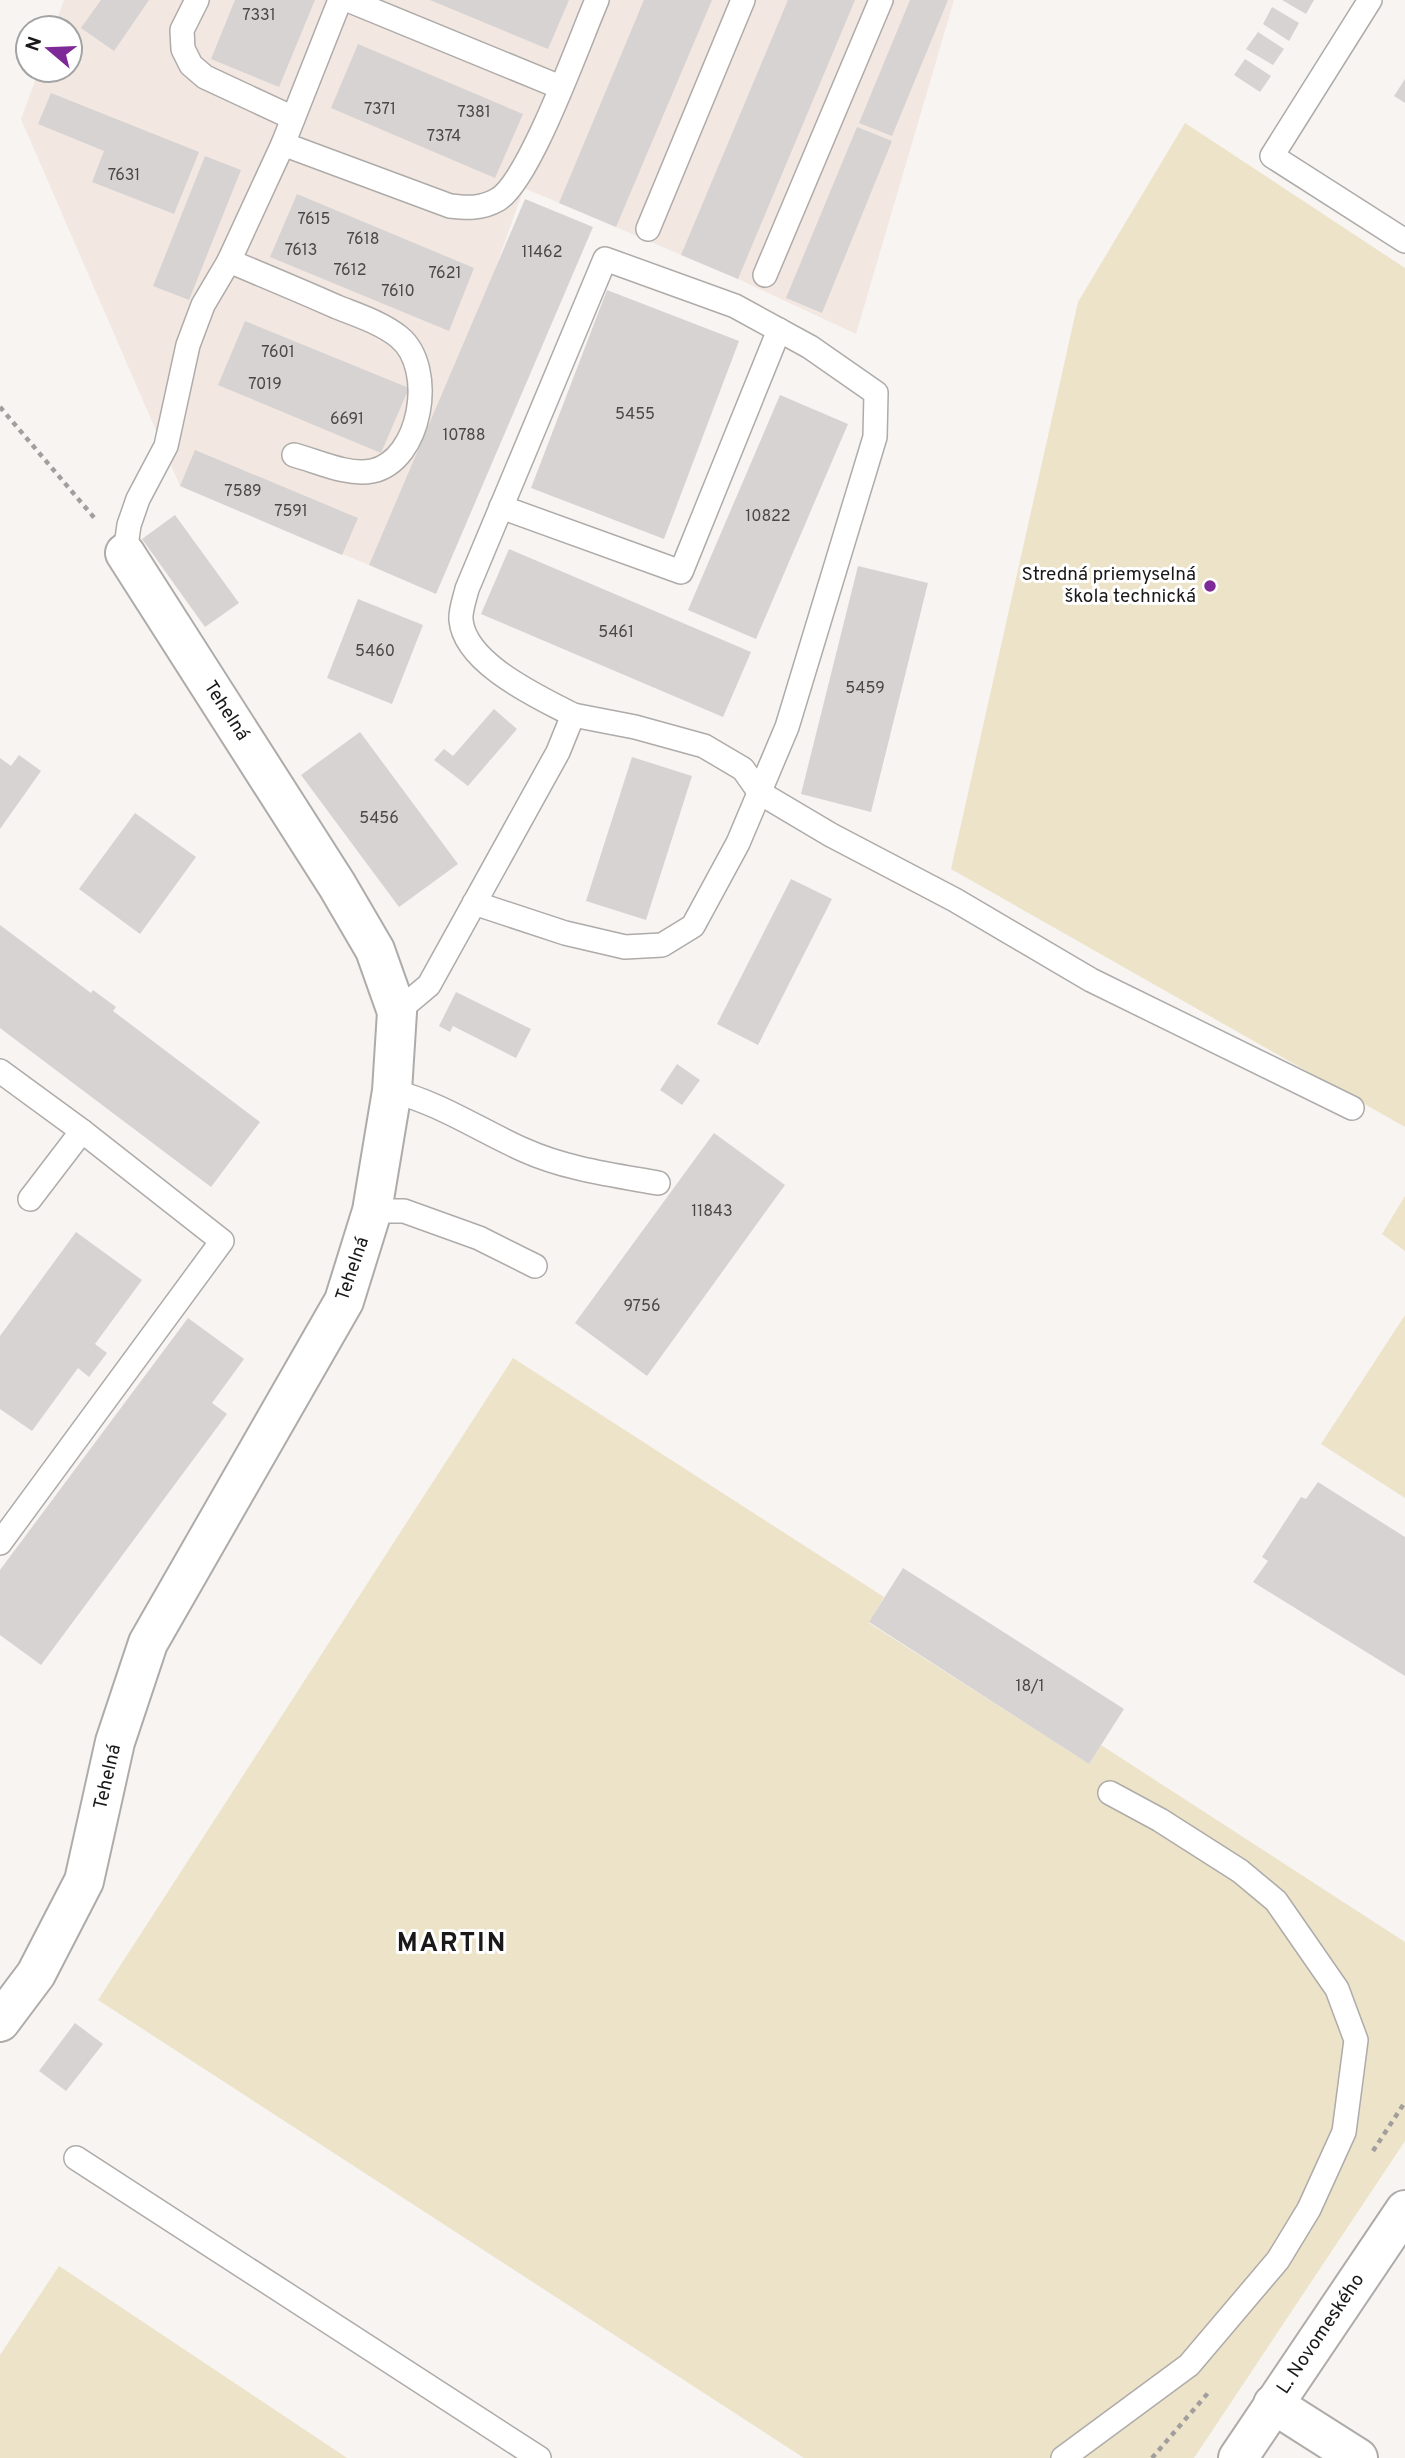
<svg xmlns="http://www.w3.org/2000/svg" width="1405" height="2458" font-family="Overpass,sans-serif">
	<style>
		.built { fill: #f2e7e1 }
		.green { fill: #ece3c9 }
		.building { fill: #d7d3d3 }
		.lines { fill: none; stroke-linecap: round; stroke-linejoin: round }
		.lane-casing { stroke: #aeaba9; stroke-width: 26 }
		.street-casing { stroke: #aeaba9; stroke-width: 42 }
		.path { stroke: #a19e9d; stroke-width: 4.5; stroke-dasharray: 5 5; stroke-linecap: butt }
		.lane { stroke: #fff; stroke-width: 23 }
		.street { stroke: #fff; stroke-width: 38 }
		.poi-dot { fill: #7e2998; stroke: #fff; stroke-width: 2.5 }
		.labels { text-anchor: middle; dominant-baseline: central; stroke-width: 6; stroke-linejoin: round; paint-order: stroke }
		.number-label { font-size: 16px; fill: #494747 }
		.poi-label { font-size: 19px; fill: #1a1818; stroke: #fff; text-anchor: end }
		.street-label { font-size: 19px; fill: #1a1818; stroke: #fff }
		.district-label { font-size: 26px; font-weight: bold; letter-spacing: 2px; fill: #1a1818; stroke: #fff }
	</style>
	<rect width="100%" height="100%" fill="#f7f4f2"/>
	<!-- built -->
	<path class="built" d="M64 0H954L856 334 738 279 524 188 492 278 369 565 180 486 21 119 39 70H70V28H54Z"/>
	<!-- green -->
	<g class="green">
		<path d="M1185 123 1405 268V1127L951 869 1078 302Z"/>
		<path d="M1405 1196V1251L1382 1234Z"/>
		<path d="M1405 1315V1498L1321 1444Z"/>
		<path d="M513 1358 884 1597 869 1623 1089 1764 1101 1745 1405 1942V2141L1194 2458H804L98 2000Z"/>
		<path d="M59 2266 347 2458H0V2355Z"/>
	</g>
	<!-- building -->
	<g class="building">
		<path d="M101 0H149L114 51 81 28Z"/>
		<path d="M235 0H315L279 87 211 59Z"/>
		<path d="M430 0H569L548 49Z"/>
		<path d="M644 0H712L616 227 559 203Z"/>
		<path d="M788 0H855L738 279 681 255Z"/>
		<path d="M910 0H948L892 136 859 123Z"/>
		<path d="M1282 0H1314L1306 14Z"/>
		<path d="M1272 7 1299 23 1289 41 1263 24Z"/>
		<path d="M1258 32 1284 49 1273 65 1246 49Z"/>
		<path d="M358 44 523 114 495 178 331 108Z"/>
		<path d="M1245 59 1271 76 1260 92 1234 75Z"/>
		<path d="M1405 79V103L1394 96Z"/>
		<path d="M51 93 199 152 174 214 92 182 104 151 38 124Z"/>
		<path d="M857 127 892 141 822 313 786 298Z"/>
		<path d="M205 156 241 170 189 300 153 286Z"/>
		<path d="M297 194 474 268 449 331 270 257Z"/>
		<path d="M525 199 593 227 436 594 369 565Z"/>
		<path d="M607 290 739 341 664 539 531 488Z"/>
		<path d="M245 321 409 388 381 453 218 385Z"/>
		<path d="M780 395 848 424 756 639 688 610Z"/>
		<path d="M195 450 358 518 342 555 180 486Z"/>
		<path d="M175 515 239 603 205 627 142 539Z"/>
		<path d="M509 549 751 652 723 717 481 614Z"/>
		<path d="M858 566 928 583 871 812 801 794Z"/>
		<path d="M358 599 423 625 392 704 327 678Z"/>
		<path d="M494 709 517 729 468 786 434 760 444 749 453 756Z"/>
		<path d="M360 732 458 864 399 907 301 775Z"/>
		<path d="M19 755 41 771 0 829V758L11 766Z"/>
		<path d="M632 757 692 776 646 920 586 901Z"/>
		<path d="M135 813 196 857 140 934 79 889Z"/>
		<path d="M791 879 832 899 758 1045 717 1024Z"/>
		<path d="M0 925 91 993 93 990 116 1007 113 1011 260 1122 211 1187 0 1028Z"/>
		<path d="M456 992 531 1029 516 1058 453 1026 450 1032 439 1026Z"/>
		<path d="M677 1064 700 1080 682 1105 660 1090Z"/>
		<path d="M714 1133 785 1185 647 1376 575 1323Z"/>
		<path d="M76 1232 142 1280 95 1344 107 1353 89 1377 78 1368 32 1431 0 1409V1336Z"/>
		<path d="M188 1318 244 1359 212 1403 227 1414 41 1665 0 1635V1570Z"/>
		<path d="M1318 1482 1405 1537V1676L1253 1582 1268 1561 1262 1557 1301 1497 1306 1499Z"/>
		<path d="M903 1568 1124 1709 1089 1764 869 1622Z"/>
		<path d="M75 2023 103 2044 66 2091 39 2071Z"/>
	</g>
	<g class="lines">
		<defs>
			<g id="lane">
				<path d="M197 0 182 30 183 49 191 65 205 77 293 118"/>
				<path d="M348 0 560 87"/>
				<path d="M1370 0 1272 156 1405 241"/>
				<path d="M283 144 450 206C467 208 481 209 497 200 529 183 580 39 597 0"/>
				<path d="M648 229 743 0"/>
				<path d="M229 261C265 276 301 291 337 307 357 315 382 323 399 337 437 368 421 461 372 471 348 476 317 461 294 455"/>
				<path d="M765 275 881 0"/>
				<path d="M501 507 681 572 779 330"/>
				<path d="M125 553 129 525 138 499 166 446 188 345 203 305 229 261 283 144 340 0"/>
				<path d="M573 715 635 727 704 746 743 769 760 793 831 835 955 900 1091 980 1352 1108"/>
				<path d="M397 1012 429 985 558 752 573 715C539 697 465 664 461 620 460 611 465 598 467 589L605 259 735 306 810 347 876 393 875 437 787 727 738 843 693 926 662 945 625 947 565 933 474 903"/>
				<path d="M0 1071 82 1131 30 1199"/>
				<path d="M392 1091C440 1103 479 1130 524 1150 566 1169 613 1175 658 1183"/>
				<path d="M372 1211H404L479 1238 535 1266"/>
				<path d="M0 1543 222 1241 82 1131"/>
				<path d="M76 2158 539 2458"/>
				<path d="M1063 2458 1189 2365 1278 2260 1309 2209 1344 2132 1356 2040 1337 1989 1276 1901 1240 1871 1160 1820 1110 1793"/>
			</g>
			<g id="street">
				<path d="M0 2022 36 1974 84 1881 115 1742 148 1643 344 1301 372 1211 392 1091 397 1012 375 950 337 885 125 553"/>
				<path d="M1273 2404 1358 2458"/>
				<path d="M1238 2458 1405 2210"/>
			</g>
		</defs>
		<!-- lane casing -->
		<use href="#lane" class="lane-casing"/>
		<!-- street casing -->
		<use href="#street" class="street-casing"/>
		<!-- path -->
		<g class="path">
			<path d="M0 407 97 521"/>
			<path d="M1373 2151 1405 2102"/>
			<path d="M1152 2458 1208 2393"/>
		</g>
		<!-- lane -->
		<use href="#lane" class="lane"/>
		<!-- street -->
		<use href="#street" class="street"/>
	</g>
	<!-- markers -->
	<circle class="poi-dot" cx="1210" cy="586" r="7"/>
	<g class="labels">
		<!-- number labels -->
		<g class="number-label">
			<text x="259" y="16">7331</text>
			<text x="380" y="110">7371</text>
			<text x="474" y="113">7381</text>
			<text x="444" y="137">7374</text>
			<text x="124" y="176">7631</text>
			<text x="314" y="220">7615</text>
			<text x="363" y="240">7618</text>
			<text x="301" y="251">7613</text>
			<text x="542" y="253">11462</text>
			<text x="350" y="271">7612</text>
			<text x="445" y="274">7621</text>
			<text x="398" y="292">7610</text>
			<text x="278" y="353">7601</text>
			<text x="265" y="385">7019</text>
			<text x="635" y="415">5455</text>
			<text x="347" y="420">6691</text>
			<text x="464" y="436">10788</text>
			<text x="243" y="492">7589</text>
			<text x="291" y="512">7591</text>
			<text x="768" y="517">10822</text>
			<text x="616" y="633">5461</text>
			<text x="375" y="652">5460</text>
			<text x="865" y="689">5459</text>
			<text x="379" y="819">5456</text>
			<text x="712" y="1212">11843</text>
			<text x="642" y="1307">9756</text>
			<text x="1030" y="1687">18/1</text>
		</g>
		<!-- poi labels -->
		<g class="poi-label">
			<text x="1196" y="575">Stredná priemyselná<tspan x="1196" dy="22">škola technická</tspan></text>
		</g>
		<!-- street labels -->
		<g class="street-label">
			<text transform="translate(226 711) rotate(57)">Tehelná</text>
			<text transform="translate(353 1269) rotate(-71)">Tehelná</text>
			<text transform="translate(108 1777) rotate(-77)">Tehelná</text>
			<text transform="translate(1321 2334) rotate(-56)">L. Novomeského</text>
		</g>
		<!-- district labels -->
		<g class="district-label">
			<text x="452" y="1944">MARTIN</text>
		</g>
	</g>
	<!-- north arrow -->
	<g transform="translate(49 49) rotate(289)"><circle r="33" fill="#ffffff" stroke="#a3a3a3" stroke-width="2"/>
	<path d="M0-5L12 26L0 18L-12 26Z" fill="#7e2998"/>
	<text y="-10" font-size="19" font-weight="bold" text-anchor="middle" fill="#1a1818">N</text>
	</g>
</svg>
